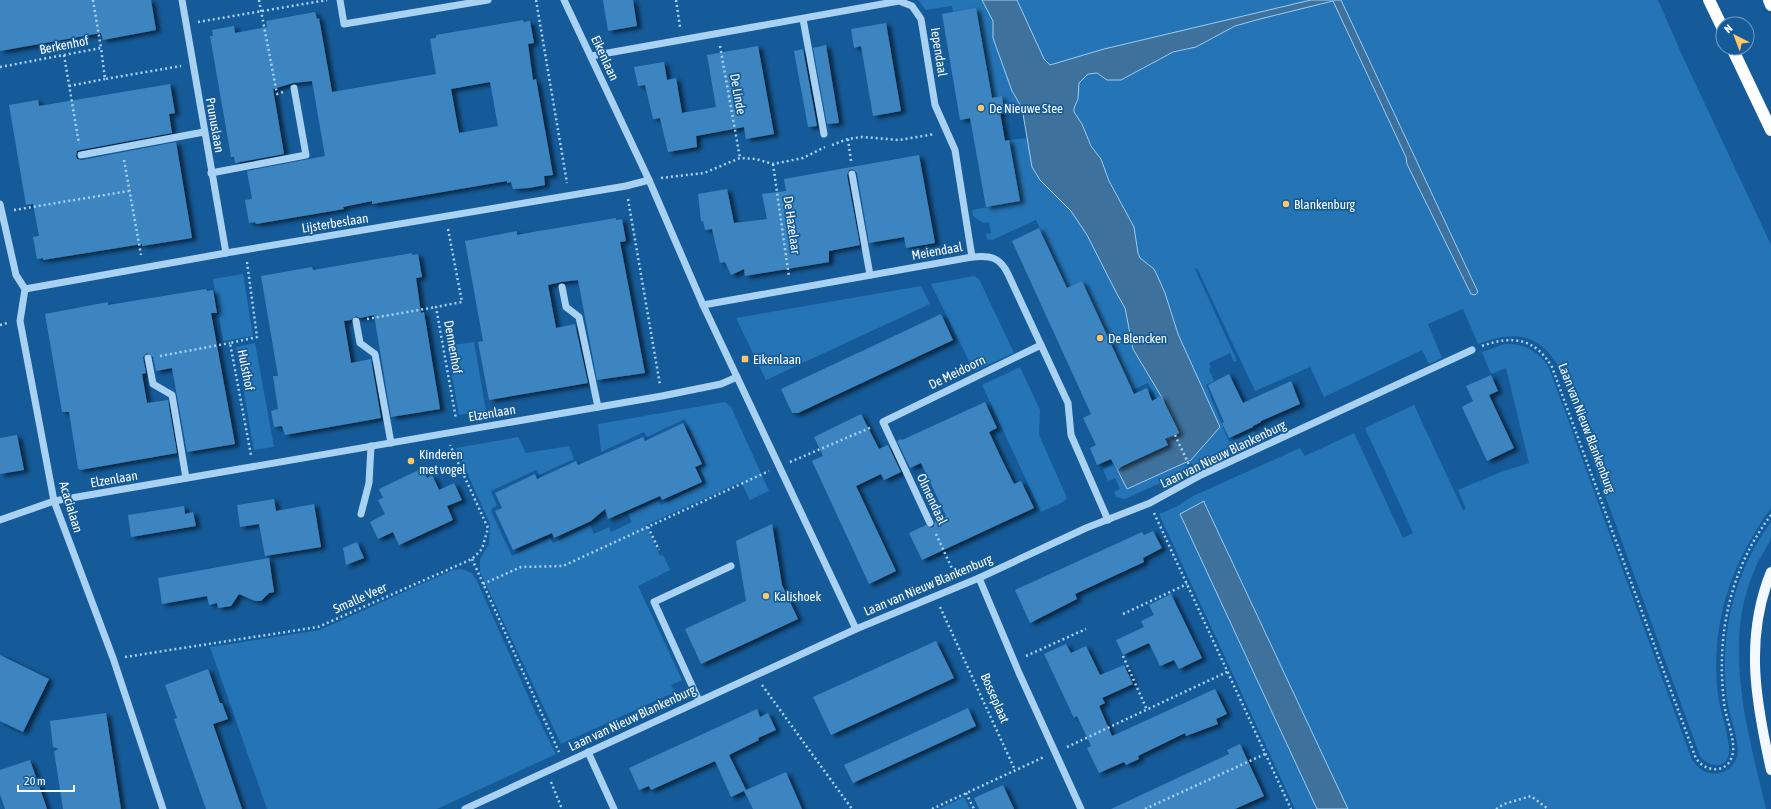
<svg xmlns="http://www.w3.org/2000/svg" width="1771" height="809" font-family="'Asap Condensed',sans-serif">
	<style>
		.green { fill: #2474b6 }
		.water { fill: #3f719d; stroke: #9bcdf5 }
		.building { fill: #3d85c1; fill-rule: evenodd; filter: url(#shadow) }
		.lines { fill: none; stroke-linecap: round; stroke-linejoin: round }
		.path { stroke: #a9d1f2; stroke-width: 2.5; stroke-dasharray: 2 3; stroke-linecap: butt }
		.minor { stroke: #a9d1f2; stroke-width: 7 }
		.major { stroke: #f4f9ff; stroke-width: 10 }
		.highway { stroke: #fff; stroke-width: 12 }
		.poi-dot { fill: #ffc66a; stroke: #155b99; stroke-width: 1.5 }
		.labels { text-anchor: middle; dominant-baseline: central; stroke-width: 3.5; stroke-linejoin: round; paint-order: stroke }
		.street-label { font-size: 13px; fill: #fff; stroke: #155b99 }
		.poi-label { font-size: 13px; fill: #fff; stroke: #155b99; text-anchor: start }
	</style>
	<defs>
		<filter id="shadow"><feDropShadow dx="4.5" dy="2.5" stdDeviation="2" flood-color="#0009"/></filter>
	</defs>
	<rect width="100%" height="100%" fill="#155b99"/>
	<!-- green -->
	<g class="green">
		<path d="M918 0H982L993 21V38L1012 91 1022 108 1004 112 1002 96 992 98 976 9 953 12 952 6 926 10Z"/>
		<path d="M1017 0H1311L1104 49 1050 65 1044 59Z"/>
		<path d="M1341 0H1658L1682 55 1771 245V508C1730 565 1710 625 1718 696 1720 709 1731 743 1729 753 1727 770 1708 767 1700 756L1558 366C1539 332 1512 331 1478 344L1463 309 1428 324 1442 358 1429 364 1422 350 1324 397 1310 367 1255 391 1197 268 1195 269 1237 361 1234 362 1230 353 1209 363 1211 368 1209 369 1214 381 1206 385 1229 442 1254 431 1259 443 1221 461 1219 456 1194 468 1190 461 1220 427 1178 334 1165 293 1157 275 1154 269 1140 258 1138 253 1134 227 1109 181 1104 166 1086 136 1082 124 1074 112V108L1078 99 1079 83C1094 58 1105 89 1127 77 1142 69 1156 60 1172 53 1180 49 1190 50 1198 46 1215 38 1229 27 1247 22 1275 13 1305 8 1333 1L1406 157 1408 164 1471 294 1478 292Z"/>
		<path d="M1027 138 1032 167 1040 180 1071 211 1087 235 1117 294 1125 308 1133 350 1161 396 1157 399 1148 383 1132 390 1082 281 1067 288 1036 220 992 240 987 239 986 234 991 233 989 222 983 223 973 216 972 210 1020 201 1009 140Z"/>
		<path d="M243 274 253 336 223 341 213 279Z"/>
		<path d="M974 276 979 279 1014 353 974 371 931 284Z"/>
		<path d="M921 286 930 304 766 380 736 318Z"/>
		<path d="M474 342 486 411 459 415 447 346Z"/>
		<path d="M255 343 274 447 254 450 236 347Z"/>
		<path d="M1505 344C1525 343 1539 352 1549 368L1692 760C1696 765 1700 770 1706 772 1719 777 1733 770 1737 757 1741 745 1729 714 1727 700 1719 637 1733 573 1771 522 1771 527 1771 533 1771 537 1770 543 1760 557 1757 564 1750 579 1745 595 1742 611 1731 677 1751 745 1766 809H1348L1204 502 1180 514 1317 809H1295L1159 514 1176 507 1193 496 1300 448 1305 456 1354 433 1403 538 1413 533 1365 428 1414 405 1463 510 1466 509 1458 490 1501 472 1529 463 1506 368 1491 374 1482 352Z"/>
		<path d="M1020 367 1040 410 1039 435 1067 498 1063 502 1041 512 982 385Z"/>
		<path d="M725 402 731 407 769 491 750 500 741 482 646 525 660 556 663 555 670 570 638 586 682 680 671 685 675 692 561 744 480 572V559L489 544 490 524 456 448 518 437 526 453 569 446 574 459 539 475 536 470 491 491 497 506 492 508 491 511 512 556 550 538 553 543 590 525 594 534 609 527 611 532 632 522 628 514 658 500 661 505 706 483 700 468 706 465 685 419 647 437 644 432 601 452 598 424Z"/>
		<path d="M1185 462 1189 470 1125 499 1116 497 1114 492 1120 489 1115 478 1108 481 1103 469 1114 465 1127 489Z"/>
		<path d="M462 569 472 573 477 581 536 714 556 754 437 809H267L210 647 320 630 453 570Z"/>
		<path d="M964 797 970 809H939Z"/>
	</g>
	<!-- water -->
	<g class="water">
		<path d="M982 0H1017L1044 59 1050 65 1104 49 1311 0H1341L1478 292 1475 295 1471 294 1407 164 1406 157 1333 1 1260 19 1235 26 1196 47 1173 52 1121 80H1107L1097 73 1088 74 1079 83 1078 99 1074 108V112L1082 124 1091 146 1101 159 1109 181 1134 227 1138 253 1140 258 1154 269 1157 275 1165 293 1178 334 1220 427 1191 460 1127 489 1117 469 1179 433 1161 396 1133 349 1125 308 1117 294 1087 235 1071 211 1040 180 1032 167 1022 108 1012 91 993 38V21Z"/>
		<path d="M1204 501V502L1348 809H1317L1180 514Z"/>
	</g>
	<!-- building -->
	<g class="building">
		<path d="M0 0H151L156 30 103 40 101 33 0 51Z"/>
		<path d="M603 0H633L637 26 608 31Z"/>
		<path d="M976 8 992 98 1002 96 1004 112 1000 113 1005 141 1009 140 1020 201 986 207 970 118 960 120 942 14Z"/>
		<path d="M315 12 317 19 319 18 332 92 436 74 430 39 436 38V35L523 20 524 22 530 21 534 43 528 44 533 80 536 79 553 175 544 176 545 185 529 188 513 189 511 182 507 183V181L372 204V201L343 207 344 209 256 224 255 222 249 223 245 200 252 199 247 171 325 156 312 81 293 83 273 89 284 154 235 163 234 157H231L210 36H213L212 30 234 26 235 33 267 27 266 21ZM490 82 498 126 459 133 451 89Z"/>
		<path d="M886 23 901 111 873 116 861 46 854 48 851 29Z"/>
		<path d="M826 45 839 123 827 124 813 48Z"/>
		<path d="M758 46 774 134 746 139 744 127 696 136 697 147 668 152 660 118 653 119 645 85 638 86 634 67 664 62 667 80 676 78 682 113 716 107 707 55Z"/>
		<path d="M803 49 817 126 808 127 794 51Z"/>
		<path d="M170 84 175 113 169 114 172 133 80 150 77 151 76 156 77 159 82 160 176 142 192 238 142 246V244L43 260V258L37 259 33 237 39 236 33 204 26 205 9 105 38 100 39 106Z"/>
		<path d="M919 155 935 243 906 248 904 237 869 243 857 173 853 169 849 170 847 175 860 245 829 251V262L745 276 744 269 731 275 725 262 720 263 712 229 705 230 703 221H701L698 194 727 189 734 223 767 219 762 194 786 191 784 179Z"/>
		<path d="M616 218V220L622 219 626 241 620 242 645 373 597 380 578 280 561 282 548 285 556 328 575 324 588 383 489 400 478 342 483 341 465 241 517 231V235L539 231Z"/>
		<path d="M1039 228 1067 288 1082 281 1134 394 1147 388 1152 401 1161 396 1179 433 1165 439 1168 445 1116 469 1111 459 1097 465 1090 448 1096 445 1083 418 1091 414 1012 241Z"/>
		<path d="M412 253V255L418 254 422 277 416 278 421 313 424 312 440 409 391 417 374 315 360 318 356 316 351 320 344 321 351 363 371 359 381 418 285 435 282 426 274 427 271 411 278 409 273 376H278L261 276 312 267 313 270Z"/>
		<path d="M206 289 207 291 213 290 217 313H211L235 444 187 452 172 368 156 371 153 357 147 353 143 357 146 373 142 374 147 403 168 400 177 453 80 470 78 468 69 412H62L45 314 108 302V305Z"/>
		<path d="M941 314 953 340 798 413H792L781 389Z"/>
		<path d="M1229 374 1243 403 1291 381 1300 404 1261 421V422L1253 426V427L1229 438 1222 423 1224 422 1208 385Z"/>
		<path d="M1491 375 1498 391 1489 395 1514 448 1487 461 1462 407 1473 401 1466 386Z"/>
		<path d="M985 402 997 428 989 432 1002 460 1014 484 1021 481 1034 508 922 560 909 533 926 525 932 528 934 526 935 521 946 516 921 463 910 468 897 441 901 439 902 440Z"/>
		<path d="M861 414 879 449 888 445 901 472 884 480 881 474 856 486 896 571 869 584 812 461 823 456 814 437Z"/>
		<path d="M683 423 702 464 695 467 702 482 662 500 660 496 608 519 605 509 591 521 554 538 552 533 513 550 495 511 502 508 495 493 535 474 537 479 576 461 578 465 643 437 645 441Z"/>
		<path d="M17 435 24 470 0 474V438Z"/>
		<path d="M423 468 427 478 432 475 439 490 454 483 462 500 447 506 453 520 399 545 393 532 378 539 370 522 385 514 378 500 383 498 379 489Z"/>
		<path d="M274 499 276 511 314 504 321 547 265 556 259 524 240 527 237 505Z"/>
		<path d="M184 506 185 514 193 512 196 526 131 537 128 515Z"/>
		<path d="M772 524 782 585 798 619 701 664 685 629 746 601 736 541Z"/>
		<path d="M1153 531 1162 548 1143 558 1144 562 1075 594 1077 599 1030 623 1015 590 1142 532 1144 535Z"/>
		<path d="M357 542 364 558 346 565 343 548Z"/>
		<path d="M269 558 274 592 269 593 261 601H255L239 594 231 606 218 608 217 603 209 605 207 596 162 604 158 578Z"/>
		<path d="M1171 594 1202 658 1179 669 1174 660 1160 666 1149 643 1123 655 1116 640 1144 627 1141 621 1154 615 1149 605Z"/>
		<path d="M936 641 954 678 831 735 813 697Z"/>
		<path d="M1066 644 1071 653 1086 646 1100 675 1124 665 1133 684 1102 698 1105 703 1099 706 1112 736 1215 689 1227 714 1216 719 1218 724 1186 736 1185 733 1138 756 1139 759 1126 765 1124 762 1099 773 1087 748 1091 746 1077 716 1074 718 1044 654Z"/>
		<path d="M0 655 49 679 23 732 0 721Z"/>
		<path d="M208 669 220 703H222L228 719 213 724 242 809H206L174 719 177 718 165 685Z"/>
		<path d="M968 708 976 726 853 783 844 765Z"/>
		<path d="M757 709 760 717 768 713 776 730 758 738 759 740 729 755 746 790 731 797 715 761 651 790 649 786 639 790 629 768Z"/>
		<path d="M106 713 121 809H63L54 751 59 749 53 747 50 721Z"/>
		<path d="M1240 744 1264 796 1235 809H1111L1229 754 1227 750Z"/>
		<path d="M30 760 47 809H5L0 794V770Z"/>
		<path d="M786 772 802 809H753L744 791Z"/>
		<path d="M1003 785 1014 809H979L974 798Z"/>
	</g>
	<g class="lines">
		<!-- path -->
		<g class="path">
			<path d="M93 0 101 48"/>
			<path d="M259 0 277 94 283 92"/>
			<path d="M536 0 567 183"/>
			<path d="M676 0 680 27"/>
			<path d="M198 22 327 0"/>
			<path d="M720 46 740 158"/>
			<path d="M64 55 79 144"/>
			<path d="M0 67 101 48 105 79 181 66"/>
			<path d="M69 86 105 79"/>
			<path d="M848 139 851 161"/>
			<path d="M832 145 848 139 862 137 899 140 935 134"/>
			<path d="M124 160 141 255"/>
			<path d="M773 164 789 277"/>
			<path d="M661 178 704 173 740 158 756 159 773 164 803 158 825 147"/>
			<path d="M628 199 660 385"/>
			<path d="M14 210 129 191"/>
			<path d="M448 229 462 302 436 307 456 419"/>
			<path d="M247 262 257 337 230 343 251 455"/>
			<path d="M367 319 436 307"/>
			<path d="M0 325 7 323"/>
			<path d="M1482 346C1512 335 1535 338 1552 367L1695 756C1702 772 1727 775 1732 756 1737 742 1725 717 1724 702 1716 635 1730 569 1771 515"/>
			<path d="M160 356 230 343"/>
			<path d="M1175 435 1190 467"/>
			<path d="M790 462 872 427"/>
			<path d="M1154 513 1291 809"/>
			<path d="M648 527 659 550"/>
			<path d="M936 534 955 575"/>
			<path d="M472 559 559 752"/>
			<path d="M483 584 521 567 563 566 769 471"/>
			<path d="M940 607 1015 770"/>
			<path d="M1123 614 1187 584"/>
			<path d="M1026 656 1086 629"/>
			<path d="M1123 656 1147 710"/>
			<path d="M125 657 318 627 472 559 482 549 488 528 450 445"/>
			<path d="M762 685 852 809"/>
			<path d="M1067 747 1227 672"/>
			<path d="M551 782 562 809"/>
			<path d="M966 793 974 809"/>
			<path d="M932 809 1044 757"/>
			<path d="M1145 809 1265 754"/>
			<path d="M1496 809 1504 804 1531 796 1548 809"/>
		</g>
		<!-- minor -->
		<g class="minor">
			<path d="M182 0 226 253"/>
			<path d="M340 0 344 24 488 0"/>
			<path d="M564 0 649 180 703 305 856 629"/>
			<path d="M803 19 824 134"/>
			<path d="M591 56 899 1 912 6 921 19 935 105 955 150 972 257"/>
			<path d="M81 155 204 132"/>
			<path d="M211 173 306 155 294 88"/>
			<path d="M852 174 870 275"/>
			<path d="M0 204 16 275 25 289 20 321 54 501 113 658 163 809"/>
			<path d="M562 287 566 307 579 317 598 407"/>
			<path d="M25 289 226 253 626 186 649 180"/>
			<path d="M703 305 972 257C990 255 1000 257 1008 274L1068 403 1071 435 1108 520"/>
			<path d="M356 321 360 343 375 354 391 443"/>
			<path d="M148 358 153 384 172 395 186 478"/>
			<path d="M361 514 369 483 371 446"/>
			<path d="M0 520 54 501 662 396 721 384 737 377"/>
			<path d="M930 523 883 422 1041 345"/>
			<path d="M979 578 1019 673 1081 809"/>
			<path d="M699 701 654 602 731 566"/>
			<path d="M588 752 614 809"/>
			<path d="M465 809 856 629 979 578 1086 528 1150 503 1201 475 1472 350"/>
		</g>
		<!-- major -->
		<path class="major" d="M1771 572C1744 638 1756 703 1771 770"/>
		<!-- highway -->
		<g class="highway">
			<path d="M1709 0 1723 29"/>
			<path d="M1769 0 1771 5"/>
			<path d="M1732 48 1771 130"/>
		</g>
	</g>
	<!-- markers -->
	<g class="poi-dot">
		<circle cx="981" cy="108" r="4"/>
		<circle cx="1286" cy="204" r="4"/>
		<circle cx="1100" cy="338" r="4"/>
		<rect x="741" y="355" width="8" height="8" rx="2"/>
		<circle cx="411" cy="461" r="4"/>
		<circle cx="766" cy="596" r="4"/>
	</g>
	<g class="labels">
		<!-- street labels -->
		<g class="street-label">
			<text transform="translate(64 45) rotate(-11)">Berkenhof</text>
			<text transform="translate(939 52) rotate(81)">Iependaal</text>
			<text transform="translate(605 58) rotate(65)">Eikenlaan</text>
			<text transform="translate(738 94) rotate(80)">De Linde</text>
			<text transform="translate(215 125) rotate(80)">Prunuslaan</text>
			<text transform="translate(335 223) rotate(-9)">Lijsterbeslaan</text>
			<text transform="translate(792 225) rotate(82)">De Hazelaar</text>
			<text transform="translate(937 251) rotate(-10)">Meiendaal</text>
			<text transform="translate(453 347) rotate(80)">Dennenhof</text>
			<text transform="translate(246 370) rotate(79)">Hulsthof</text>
			<text transform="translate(957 372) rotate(-26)">De Meidoorn</text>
			<text transform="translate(492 413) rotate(-10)">Elzenlaan</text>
			<text transform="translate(1587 428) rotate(69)">Laan van Nieuw Blankenburg</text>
			<text transform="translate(1223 454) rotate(-26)">Laan van Nieuw Blankenburg</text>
			<text transform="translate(114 479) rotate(-10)">Elzenlaan</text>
			<text transform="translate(932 499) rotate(65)">Olmendaal</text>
			<text transform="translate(71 507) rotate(73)">Acacialaan</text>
			<text transform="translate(928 585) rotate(-23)">Laan van Nieuw Blankenburg</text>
			<text transform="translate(360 598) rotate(-24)">Smalle Veer</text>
			<text transform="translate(995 698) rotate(66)">Bosseplaat</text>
			<text transform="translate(632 718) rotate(-25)">Laan van Nieuw Blankenburg</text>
		</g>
		<!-- poi labels -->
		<g class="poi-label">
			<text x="989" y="108">De Nieuwe Stee</text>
			<text x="1294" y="204">Blankenburg</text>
			<text x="1108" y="338">De Blencken</text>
			<text x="753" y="359">Eikenlaan</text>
			<text x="419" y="454">Kinderen<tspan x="419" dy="15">met vogel</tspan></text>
			<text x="774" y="596">Kalishoek</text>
		</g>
	</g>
	<!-- north arrow -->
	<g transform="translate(1735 36) rotate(318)"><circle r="19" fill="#155b99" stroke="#739dc2"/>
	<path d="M0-3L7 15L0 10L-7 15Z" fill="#ffc66a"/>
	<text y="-6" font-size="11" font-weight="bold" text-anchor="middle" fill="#ffffff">N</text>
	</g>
	<!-- scale -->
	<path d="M18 785v6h56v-6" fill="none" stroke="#ffffff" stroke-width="2"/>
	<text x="24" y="785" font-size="12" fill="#ffffff" stroke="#155b99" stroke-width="3" paint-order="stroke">20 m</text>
</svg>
